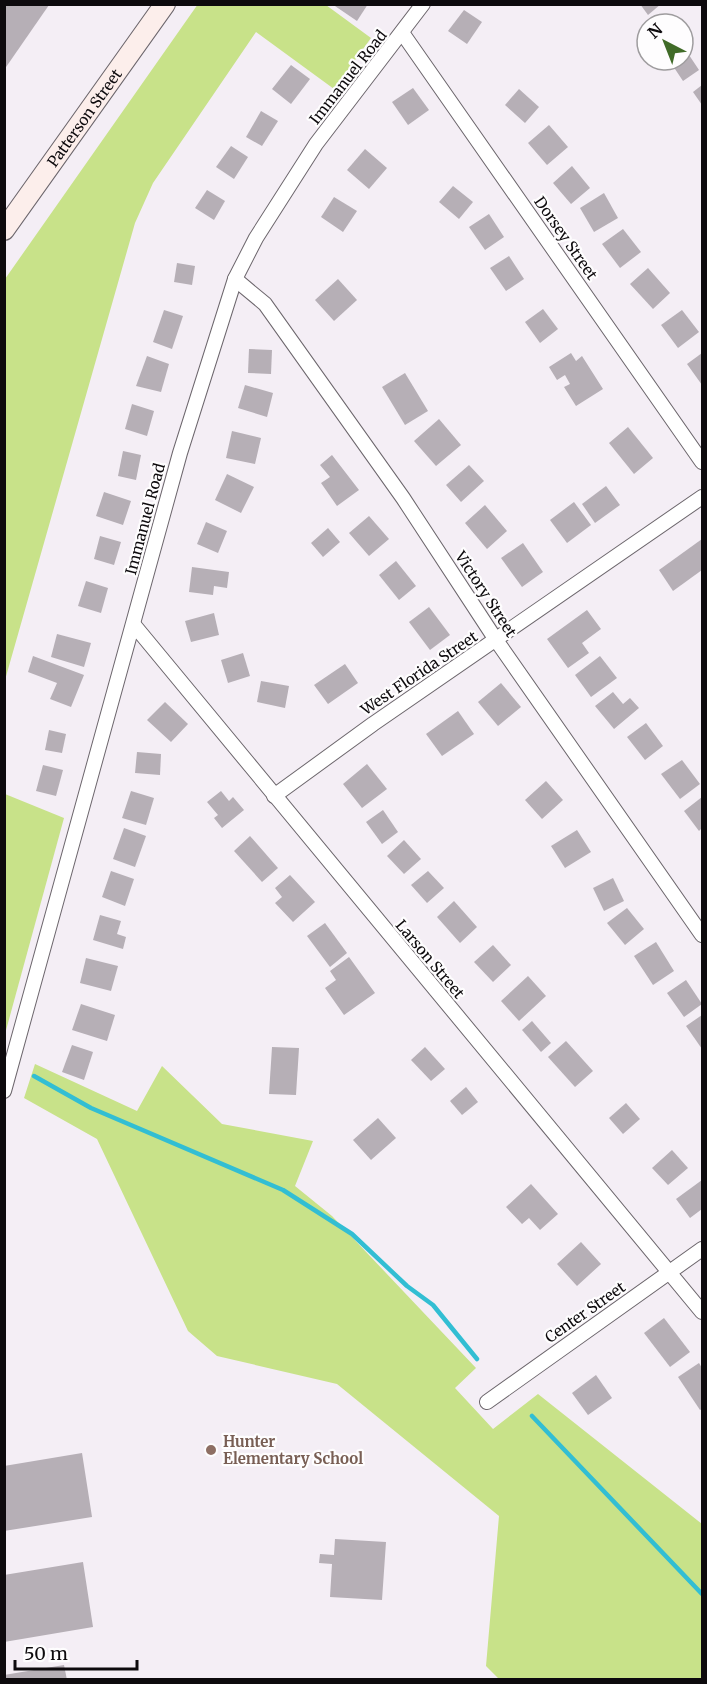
<svg xmlns="http://www.w3.org/2000/svg" width="707" height="1684" font-family="Merriweather,serif">
	<style>
		.green { fill: #c8e289 }
		.lines { fill: none; stroke-linecap: round; stroke-linejoin: round }
		.stream { stroke: #32bed3; stroke-width: 4.5 }
		.building { fill: #b6afb6 }
		.street-casing { stroke: #6c666c; stroke-width: 16 }
		.secondary-casing { stroke: #6c666c; stroke-width: 22 }
		.street { stroke: #fff; stroke-width: 14 }
		.secondary { stroke: #fceeeb; stroke-width: 20 }
		.education-dot { fill: #8d6e63; stroke: #fefdfe; stroke-width: 2 }
		.labels { text-anchor: middle; dominant-baseline: central; stroke-width: 4.5; stroke-linejoin: round; paint-order: stroke }
		.street-label { font-size: 15px; fill: #0d0a0d; stroke: #fefdfe }
		.education-label { font-size: 15px; font-weight: bold; fill: #785e54; stroke: #fefdfe; text-anchor: start }
	</style>
	<rect width="100%" height="100%" fill="#f4eef5"/>
	<!-- green -->
	<g class="green">
		<path d="M198 4 326 5 371 38 334 89 256 32 153 183 135 223 5 680V279Z"/>
		<path d="M5 794 64 818 5 1034Z"/>
		<path d="M35 1064 137 1111 162 1066 222 1124 313 1141 295 1186 332 1216 476 1368 455 1388 493 1429 538 1394 702 1524V1679H499L486 1666 499 1516 337 1384 217 1356 188 1331 97 1139 24 1098Z"/>
	</g>
	<g class="lines">
		<!-- stream -->
		<g class="stream">
			<path d="M34 1076 91 1108 283 1190 352 1234 407 1286 433 1305 477 1359"/>
			<path d="M532 1416 702 1594"/>
		</g>
	</g>
	<!-- building -->
	<g class="building">
		<path d="M332 4H368L357 21Z"/>
		<path d="M640 4H661L648 15Z"/>
		<path d="M4 5H49L4 70Z"/>
		<path d="M464 10 482 22 467 44 448 31Z"/>
		<path d="M664 14 671 24H650Z"/>
		<path d="M683 46 699 70 683 81 669 60H683Z"/>
		<path d="M291 65 310 79 291 104 272 89Z"/>
		<path d="M702 85V105L693 92Z"/>
		<path d="M413 88 429 110 408 125 392 102Z"/>
		<path d="M519 89 539 107 525 123 505 105Z"/>
		<path d="M261 111 278 121 262 146 246 137Z"/>
		<path d="M549 125 568 147 547 165 528 143Z"/>
		<path d="M231 146 248 157 234 179 216 167Z"/>
		<path d="M365 149 387 168 369 189 347 170Z"/>
		<path d="M572 166 590 188 571 204 553 183Z"/>
		<path d="M453 186 473 202 459 219 439 202Z"/>
		<path d="M207 190 225 201 214 220 195 208Z"/>
		<path d="M604 193 618 218 594 232 580 208Z"/>
		<path d="M334 197 357 211 343 232 321 217Z"/>
		<path d="M489 214 504 237 485 250 469 227Z"/>
		<path d="M623 229 641 252 620 268 602 244Z"/>
		<path d="M509 256 524 279 506 291 490 268Z"/>
		<path d="M177 263 195 266 192 285 174 282Z"/>
		<path d="M648 268 670 293 653 309 630 284Z"/>
		<path d="M338 279 357 300 334 321 315 300Z"/>
		<path d="M543 309 558 329 540 343 525 322Z"/>
		<path d="M164 310 183 316 172 349 153 342Z"/>
		<path d="M682 310 699 332 678 348 661 325Z"/>
		<path d="M249 349 272 350 271 374 248 373Z"/>
		<path d="M571 353 576 361 582 356 603 389 576 406 564 387 570 384 565 375 557 380 549 367Z"/>
		<path d="M702 353V385L687 364Z"/>
		<path d="M147 356 169 364 161 392 136 386Z"/>
		<path d="M405 373 428 411 405 425 382 387Z"/>
		<path d="M245 385 273 393 267 417 238 408Z"/>
		<path d="M132 404 154 411 147 436 125 429Z"/>
		<path d="M439 419 461 445 436 466 414 441Z"/>
		<path d="M628 427 653 458 634 474 609 443Z"/>
		<path d="M232 431 261 438 255 464 226 458Z"/>
		<path d="M123 451 141 455 136 480 118 476Z"/>
		<path d="M332 455 359 490 337 506 321 483 330 477 320 465Z"/>
		<path d="M469 465 484 481 461 502 446 485Z"/>
		<path d="M227 474 254 487 241 513 215 500Z"/>
		<path d="M606 486 620 505 595 523 582 504Z"/>
		<path d="M104 492 131 501 123 525 96 516Z"/>
		<path d="M574 502 591 525 567 543 550 520Z"/>
		<path d="M485 505 507 531 487 549 465 523Z"/>
		<path d="M369 516 389 539 369 556 349 533Z"/>
		<path d="M206 522 227 531 218 553 197 544Z"/>
		<path d="M328 528 340 542 323 557 311 543Z"/>
		<path d="M100 536 121 542 114 565 94 559Z"/>
		<path d="M702 539V570L673 591 659 570Z"/>
		<path d="M523 543 543 572 522 587 501 558Z"/>
		<path d="M396 561 416 586 399 600 379 575Z"/>
		<path d="M192 567 229 572 227 588 214 586 213 595 189 592Z"/>
		<path d="M86 581 108 588 101 613 78 606Z"/>
		<path d="M429 607 450 635 430 650 409 622Z"/>
		<path d="M587 610 601 629 582 643 589 653 568 668 547 639Z"/>
		<path d="M214 613 219 635 191 642 185 621Z"/>
		<path d="M57 634 91 643 84 667 51 657Z"/>
		<path d="M243 653 250 676 228 683 221 660Z"/>
		<path d="M33 656 84 675 71 707 50 699 57 683 28 672Z"/>
		<path d="M600 656 617 678 591 697 575 675Z"/>
		<path d="M345 664 358 683 328 704 314 685Z"/>
		<path d="M261 681 289 686 285 708 257 702Z"/>
		<path d="M501 683 521 707 498 726 478 702Z"/>
		<path d="M613 692 623 704 630 698 639 708 614 729 595 706Z"/>
		<path d="M165 702 188 724 171 742 147 720Z"/>
		<path d="M458 711 474 734 442 756 426 734Z"/>
		<path d="M646 723 663 746 645 760 627 737Z"/>
		<path d="M49 730 66 734 62 753 45 750Z"/>
		<path d="M137 752 161 754 160 775 135 773Z"/>
		<path d="M682 760 700 784 680 799 661 774Z"/>
		<path d="M367 764 387 789 362 808 343 784Z"/>
		<path d="M43 765 63 770 56 796 36 791Z"/>
		<path d="M546 781 563 800 542 819 525 800Z"/>
		<path d="M131 791 154 798 146 825 122 818Z"/>
		<path d="M221 791 229 801 233 797 244 810 222 828 214 818 218 815 207 802Z"/>
		<path d="M702 797V828L699 831 684 811Z"/>
		<path d="M383 810 398 832 382 844 366 822Z"/>
		<path d="M124 828 146 836 135 867 113 859Z"/>
		<path d="M577 830 591 852 565 868 551 846Z"/>
		<path d="M250 836 278 868 262 882 234 851Z"/>
		<path d="M404 840 421 859 404 874 387 856Z"/>
		<path d="M111 871 134 879 125 906 102 897Z"/>
		<path d="M428 871 444 888 427 903 411 885Z"/>
		<path d="M290 875 315 902 293 922 275 903 282 897 275 888Z"/>
		<path d="M613 878 624 901 604 911 593 888Z"/>
		<path d="M454 901 477 927 460 943 437 917Z"/>
		<path d="M627 908 644 929 625 945 607 923Z"/>
		<path d="M100 915 121 921 117 934 126 937 123 949 93 940Z"/>
		<path d="M325 923 347 953 330 967 307 936Z"/>
		<path d="M656 942 674 971 653 985 634 956Z"/>
		<path d="M493 945 511 965 493 982 474 962Z"/>
		<path d="M349 957 375 993 344 1015 325 988 336 980 330 971Z"/>
		<path d="M86 958 118 966 111 991 80 983Z"/>
		<path d="M528 976 546 996 519 1021 501 1001Z"/>
		<path d="M686 980 702 1004 684 1017 667 993Z"/>
		<path d="M81 1004 115 1015 107 1041 72 1030Z"/>
		<path d="M702 1015V1049L686 1026Z"/>
		<path d="M532 1021 551 1043 541 1052 522 1030Z"/>
		<path d="M566 1041 593 1071 575 1087 548 1057Z"/>
		<path d="M72 1045 93 1052 84 1080 62 1072Z"/>
		<path d="M272 1047 299 1048 296 1095 269 1094Z"/>
		<path d="M425 1047 445 1069 431 1081 411 1060Z"/>
		<path d="M466 1087 478 1102 462 1115 450 1101Z"/>
		<path d="M626 1103 640 1119 623 1134 609 1118Z"/>
		<path d="M378 1118 396 1138 371 1160 353 1140Z"/>
		<path d="M672 1150 688 1168 668 1185 652 1168Z"/>
		<path d="M702 1180V1209L690 1218 676 1199Z"/>
		<path d="M531 1184 558 1214 540 1230 529 1218 522 1224 506 1207Z"/>
		<path d="M581 1242 601 1264 577 1286 557 1264Z"/>
		<path d="M664 1318 690 1352 670 1367 644 1333Z"/>
		<path d="M699 1363 702 1368V1409L700 1410 678 1377Z"/>
		<path d="M596 1375 612 1398 588 1415 572 1393Z"/>
		<path d="M82 1453 92 1517 4 1531V1466Z"/>
		<path d="M335 1539 386 1542 382 1600 330 1597 332 1564 319 1563 320 1554 334 1555Z"/>
		<path d="M83 1562 93 1627 4 1642V1575Z"/>
		<path d="M64 1665 67 1680H4V1675Z"/>
	</g>
	<g class="lines">
		<defs>
			<g id="street">
				<path d="M403 34 702 462"/>
				<path d="M235 279 265 304 403 498 496 640 702 935"/>
				<path d="M134 625 702 1312"/>
				<path d="M274 796 373 724 702 497"/>
				<path d="M4 1091 180 453 235 279 256 238 316 144 423 4"/>
				<path d="M487 1402 702 1249"/>
			</g>
			<g id="secondary">
				<path id="s1" d="M4 230 165 4"/>
			</g>
		</defs>
		<!-- street casing -->
		<use href="#street" class="street-casing"/>
		<!-- secondary casing -->
		<use href="#secondary" class="secondary-casing"/>
		<!-- street -->
		<use href="#street" class="street"/>
		<!-- secondary -->
		<use href="#secondary" class="secondary"/>
	</g>
	<!-- markers -->
	<circle class="education-dot" cx="211" cy="1450" r="6"/>
	<g class="labels">
		<!-- street labels -->
		<g class="street-label">
			<text transform="translate(348 77) rotate(-52)">Immanuel Road</text>
			<text stroke="none"><textPath href="#s1" startOffset="138">Patterson Street</textPath></text>
			<text transform="translate(566 238) rotate(55)">Dorsey Street</text>
			<text transform="translate(145 519) rotate(-75)">Immanuel Road</text>
			<text transform="translate(486 594) rotate(57)">Victory Street</text>
			<text transform="translate(419 673) rotate(-34)">West Florida Street</text>
			<text transform="translate(430 959) rotate(50)">Larson Street</text>
			<text transform="translate(585 1312) rotate(-35)">Center Street</text>
		</g>
		<!-- education labels -->
		<g class="education-label">
			<text x="223" y="1441">Hunter<tspan x="223" dy="17">Elementary School</tspan></text>
		</g>
	</g>
	<!-- border -->
	<rect width="707" height="1684" fill="none" stroke="#0d0a0d" stroke-width="12"/>
	<!-- north arrow -->
	<g transform="translate(665 42) rotate(318)"><circle r="28" fill="#fefdfe" stroke="#9e9c9e" stroke-width="1.5"/>
	<path d="M0-4.5L10 22L0 15L-10 22Z" fill="#406b28"/>
	<text y="-9" font-size="16" font-weight="bold" text-anchor="middle" fill="#0d0a0d">N</text>
	</g>
	<!-- scale -->
	<path d="M15 1660v9h122v-9" fill="none" stroke="#0d0a0d" stroke-width="3"/>
	<text x="24" y="1660" font-size="18" fill="#0d0a0d" stroke="#fefdfe" stroke-width="4.5" paint-order="stroke">50 m</text>
</svg>
